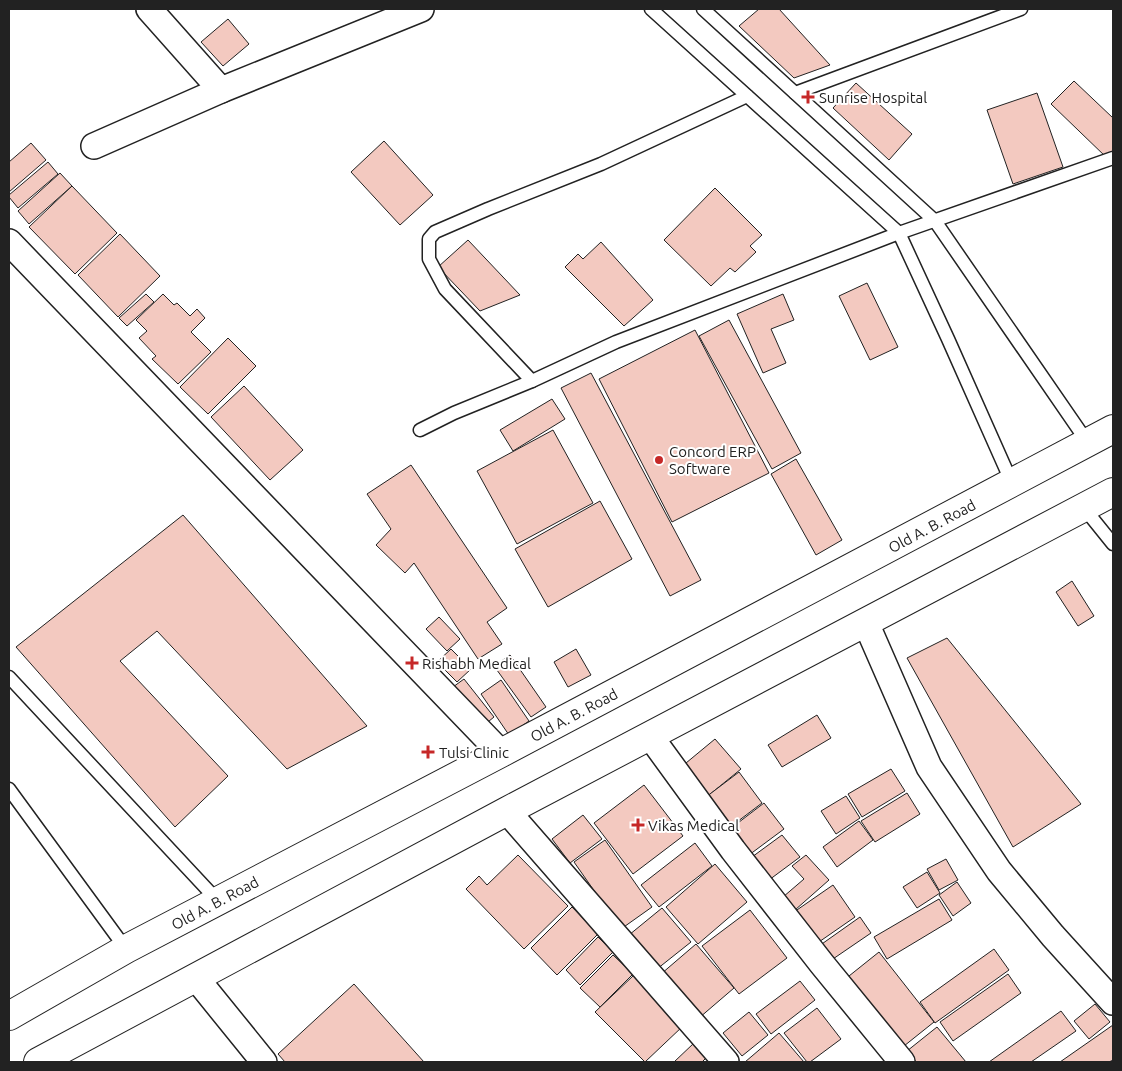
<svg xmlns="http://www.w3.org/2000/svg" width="1122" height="1071" font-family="Ubuntu,sans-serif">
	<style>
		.building { fill: #f3c9c0; stroke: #222 }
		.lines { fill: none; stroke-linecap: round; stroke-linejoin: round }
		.lane-casing { stroke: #222; stroke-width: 15 }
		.street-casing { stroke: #222; stroke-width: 28 }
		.primary-casing { stroke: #222; stroke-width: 30 }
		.lane { stroke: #fff; stroke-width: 12 }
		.street { stroke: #fff; stroke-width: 25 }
		.primary { stroke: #fff; stroke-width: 28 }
		.poi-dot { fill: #c62828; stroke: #fff; stroke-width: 2 }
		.labels { text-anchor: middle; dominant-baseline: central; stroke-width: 4; stroke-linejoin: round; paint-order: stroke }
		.poi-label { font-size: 15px; fill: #222; stroke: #fff; text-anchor: start }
		.street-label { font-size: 15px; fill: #222; stroke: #fff }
	</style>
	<rect width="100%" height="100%" fill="#fff"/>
	<!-- building -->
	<g class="building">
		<path d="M759 9H779L830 65 794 78 739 26Z"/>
		<path d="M228 19 249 44 223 66 201 42Z"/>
		<path d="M1074 81 1113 118V151L1107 158 1051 104Z"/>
		<path d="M856 83 912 134 889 160 833 108Z"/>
		<path d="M1037 93 1063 167 1013 184 987 110Z"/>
		<path d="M384 141 433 195 400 225 351 172Z"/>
		<path d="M31 143 46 160 9 192V162Z"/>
		<path d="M48 162 58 174 18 208 9 197V195Z"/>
		<path d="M60 173 72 186 29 224 18 211Z"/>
		<path d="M72 186 117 233 75 274 29 227Z"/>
		<path d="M715 188 762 235 750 246 756 252 735 272 730 268 711 286 664 240Z"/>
		<path d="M120 234 160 276 118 317 78 275Z"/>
		<path d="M468 240 520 295 480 311 438 267Z"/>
		<path d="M601 242 653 300 624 326 565 267 578 254 583 259Z"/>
		<path d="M867 283 898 347 870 360 839 296Z"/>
		<path d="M146 294 154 302 127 326 119 318Z"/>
		<path d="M163 294 174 305 177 303 190 316 197 309 205 318 191 332 211 352 178 384 152 359 156 356 139 338 147 331 136 320Z"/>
		<path d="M783 294 794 320 771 329 786 363 763 373 737 314Z"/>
		<path d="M729 320 801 453 772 469 699 336Z"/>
		<path d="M695 330 769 473 672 522 599 379Z"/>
		<path d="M228 338 256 366 208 414 180 387Z"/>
		<path d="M591 373 701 580 670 596 561 388Z"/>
		<path d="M244 386 303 450 270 480 211 417Z"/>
		<path d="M552 399 565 419 513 451 500 430Z"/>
		<path d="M553 430 593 503 517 544 477 471Z"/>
		<path d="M796 459 842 540 816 555 771 474Z"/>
		<path d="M411 465 507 608 487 622 502 644 478 659 414 563 405 573 376 545 391 529 367 494Z"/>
		<path d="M600 501 632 559 548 607 515 549Z"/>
		<path d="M183 515 367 726 287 769 157 631 120 661 228 776 175 827 16 647Z"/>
		<path d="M1072 581 1094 616 1078 626 1056 592Z"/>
		<path d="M439 617 460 639 447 651 426 629Z"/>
		<path d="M947 638 1081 804 1013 847 907 658Z"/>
		<path d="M451 649 471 669 457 682 437 662Z"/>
		<path d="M576 649 591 675 568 687 554 662Z"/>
		<path d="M510 655 546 707 531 717 494 666Z"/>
		<path d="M464 679 494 717 483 726 453 687Z"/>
		<path d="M501 680 529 721 509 735 481 694Z"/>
		<path d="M817 715 831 738 782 767 768 745Z"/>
		<path d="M715 739 741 769 709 795 680 768Z"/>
		<path d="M891 769 905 791 862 817 848 794Z"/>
		<path d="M739 772 762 803 729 828 706 797Z"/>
		<path d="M644 785 683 836 633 874 594 823Z"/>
		<path d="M907 793 920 814 875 842 861 821Z"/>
		<path d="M846 796 860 818 836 834 821 811Z"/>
		<path d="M764 803 784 829 749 855 730 829Z"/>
		<path d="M583 815 602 839 570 863 552 839Z"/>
		<path d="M859 821 873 840 837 867 823 847Z"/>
		<path d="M782 835 800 857 769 880 752 857Z"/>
		<path d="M605 840 652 907 621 929 574 862Z"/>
		<path d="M695 843 712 866 659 907 641 885Z"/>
		<path d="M518 855 568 906 524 949 466 889 479 876 487 885Z"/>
		<path d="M806 855 829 880 795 910 783 897 804 879 792 866Z"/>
		<path d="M946 859 958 880 939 890 927 869Z"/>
		<path d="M715 864 747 902 698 944 666 907Z"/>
		<path d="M927 872 940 893 917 908 903 887Z"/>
		<path d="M957 882 971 903 953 916 939 895Z"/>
		<path d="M833 885 855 917 816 944 794 912Z"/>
		<path d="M939 899 952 920 887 959 874 937Z"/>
		<path d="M572 907 598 934 557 975 531 948Z"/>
		<path d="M662 908 691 942 657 969 629 935Z"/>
		<path d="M750 910 787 958 739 994 702 946Z"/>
		<path d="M860 917 871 933 830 961 819 946Z"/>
		<path d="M598 937 613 952 580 985 566 970Z"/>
		<path d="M696 944 734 988 699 1018 661 974Z"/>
		<path d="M994 949 1009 970 935 1023 920 1002Z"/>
		<path d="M879 952 934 1022 899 1050 844 980Z"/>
		<path d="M613 955 633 974 600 1007 580 988Z"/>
		<path d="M1008 974 1021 993 953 1041 940 1022Z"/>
		<path d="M634 975 683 1026 645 1062 595 1012Z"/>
		<path d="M800 981 815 1000 771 1034 756 1014Z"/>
		<path d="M354 984 424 1062H285L278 1054Z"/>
		<path d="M1095 1004 1110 1022 1089 1039 1074 1021Z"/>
		<path d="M817 1008 841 1039 810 1062H807L784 1033Z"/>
		<path d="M1061 1011 1076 1031 1031 1062H989Z"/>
		<path d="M749 1012 768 1035 742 1056 723 1033Z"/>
		<path d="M1113 1025V1060L1109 1062H1060Z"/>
		<path d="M937 1027 966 1062H916L907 1051Z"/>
		<path d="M779 1033 804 1062H745Z"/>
		<path d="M694 1043 707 1057 702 1062H674Z"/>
	</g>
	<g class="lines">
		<defs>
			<g id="lane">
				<path d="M651 9 899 233 948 339 1012 483"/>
				<path d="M703 9 935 221 1088 443"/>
				<path d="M795 93 1021 9"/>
				<path d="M532 381 445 289 429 259V239L435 232 488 209 601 164 747 96"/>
				<path d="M420 430 454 413 532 381 616 342 899 233 1113 158"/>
				<path d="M1084 508 1113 544"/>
				<path d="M9 677 218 901"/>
				<path d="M9 789 126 949"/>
			</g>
			<g id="street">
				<path d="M149 9 221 90 421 9"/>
				<path d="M94 146 221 90"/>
				<path d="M9 242 501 753"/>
				<path d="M866 623 929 767 999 871 1053 936 1113 1002"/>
				<path d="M650 736 733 850 822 964 902 1062"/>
				<path d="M507 811 726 1062"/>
				<path d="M196 978 264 1062"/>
			</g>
			<g id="primary">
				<path d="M9 1016 126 949 501 753 1113 429"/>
				<path d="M38 1062 507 811 1113 492"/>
			</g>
		</defs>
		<!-- lane casing -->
		<use href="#lane" class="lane-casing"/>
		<!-- street casing -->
		<use href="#street" class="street-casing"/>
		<!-- primary casing -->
		<use href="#primary" class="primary-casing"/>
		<!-- lane -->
		<use href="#lane" class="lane"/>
		<!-- street -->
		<use href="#street" class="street"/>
		<!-- primary -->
		<use href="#primary" class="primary"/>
	</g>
	<!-- markers -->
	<g class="poi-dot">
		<path d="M805.5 89.5h5v5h5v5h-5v5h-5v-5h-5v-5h5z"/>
		<circle cx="659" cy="460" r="5"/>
		<path d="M409.5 655.5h5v5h5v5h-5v5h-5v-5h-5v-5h5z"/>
		<path d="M425.5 744.5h5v5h5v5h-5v5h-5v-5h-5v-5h5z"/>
		<path d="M635.5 817.5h5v5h5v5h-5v5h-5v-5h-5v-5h5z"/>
	</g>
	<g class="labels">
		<!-- poi labels -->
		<g class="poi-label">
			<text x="819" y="97">Sunrise Hospital</text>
			<text x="669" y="451">Concord ERP<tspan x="669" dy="17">Software</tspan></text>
			<text x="422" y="663">Rishabh Medical</text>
			<text x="439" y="752">Tulsi Clinic</text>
			<text x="648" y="825">Vikas Medical</text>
		</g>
		<!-- street labels -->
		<g class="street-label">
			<text transform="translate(932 526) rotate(-28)">Old A. B. Road</text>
			<text transform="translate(574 715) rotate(-28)">Old A. B. Road</text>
			<text transform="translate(215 903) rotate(-28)">Old A. B. Road</text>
		</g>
	</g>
	<!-- border -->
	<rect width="1122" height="1071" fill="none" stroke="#222222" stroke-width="20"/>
</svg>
